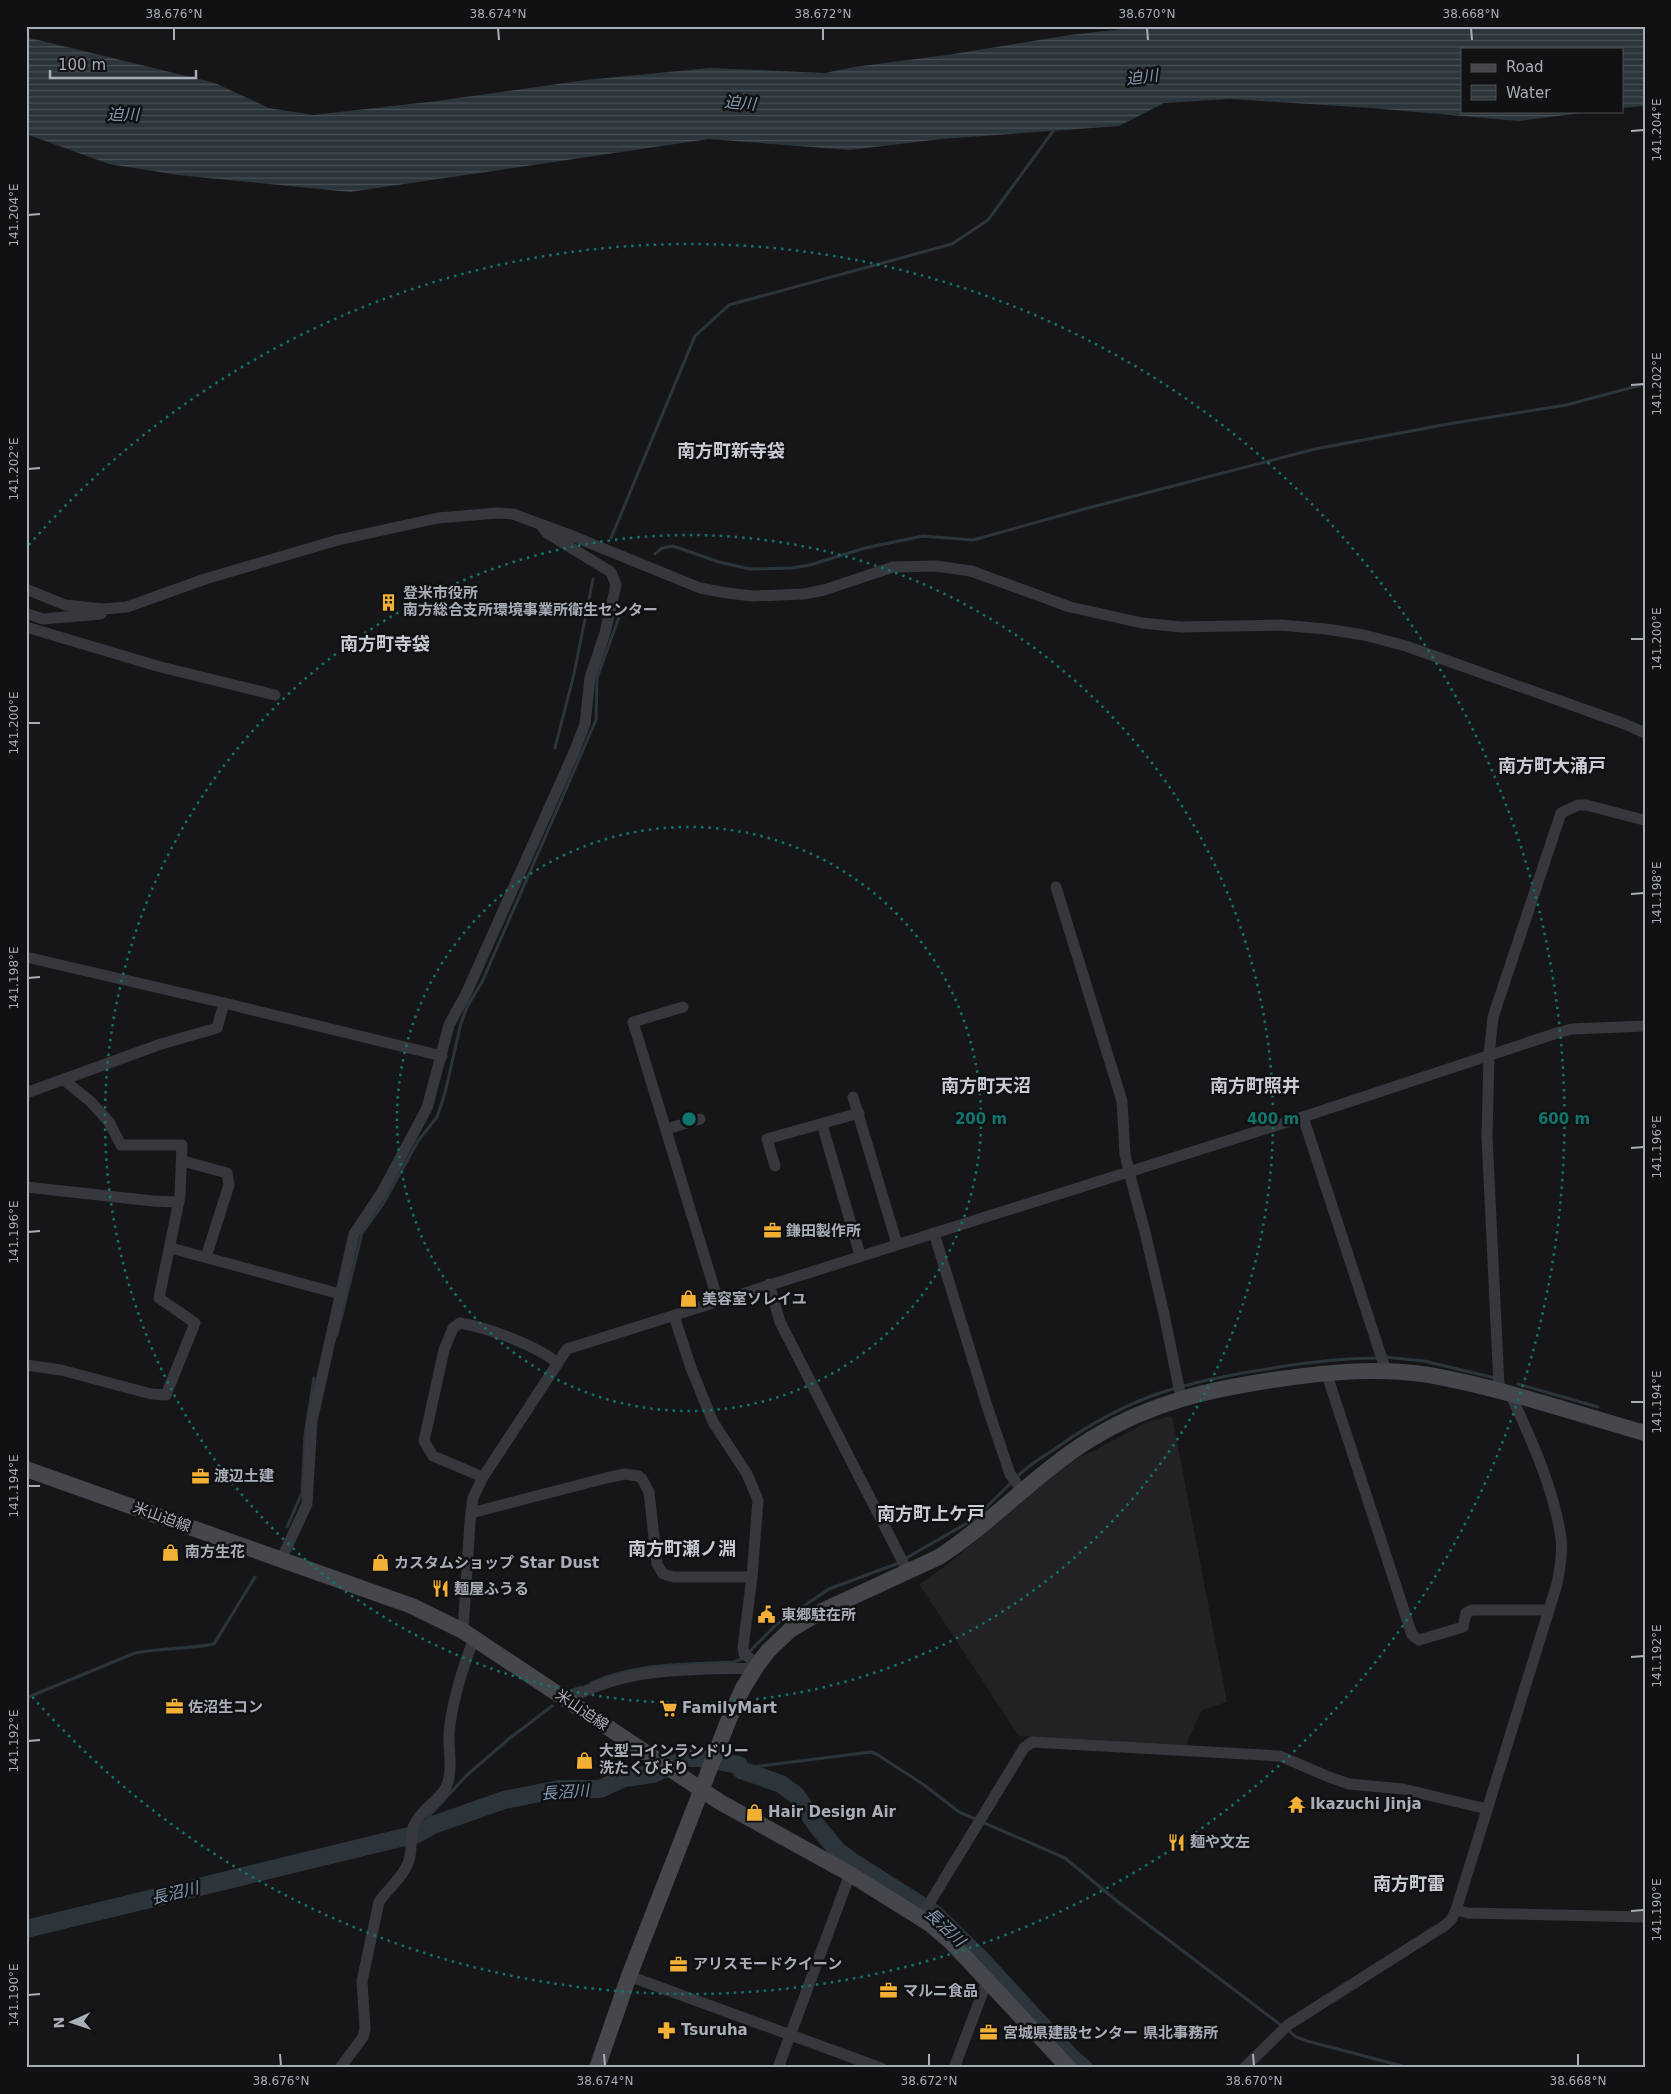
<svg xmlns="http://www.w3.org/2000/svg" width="1671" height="2094" font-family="'DejaVu Sans','Noto Sans JP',sans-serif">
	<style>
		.built { fill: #222225 }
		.water { fill: url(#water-rules) }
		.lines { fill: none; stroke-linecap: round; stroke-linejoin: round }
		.stream { stroke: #2c353c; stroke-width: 3 }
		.river { stroke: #2c353c; stroke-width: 18 }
		.street { stroke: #37383d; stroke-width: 11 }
		.secondary { stroke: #45474d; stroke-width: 16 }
		.ticks { fill: none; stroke: #a8adb8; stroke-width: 2 }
		.ring { fill: none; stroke: #0f766e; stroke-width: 2.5; stroke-dasharray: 2.5 5 }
		.labels { text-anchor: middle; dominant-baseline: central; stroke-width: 5; stroke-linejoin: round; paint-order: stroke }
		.poi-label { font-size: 15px; font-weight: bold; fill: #a8adb8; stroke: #111113; text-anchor: start }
		.street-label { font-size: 15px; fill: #a8adb8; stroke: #111113 }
		.water-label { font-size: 16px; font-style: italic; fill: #7f9bb3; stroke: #111113 }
		.quarter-label { font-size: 18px; font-weight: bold; fill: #c9ccd4; stroke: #111113 }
		.centre { fill: #0f766e; stroke: #111113; stroke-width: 2.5 }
		.ring-label { font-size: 15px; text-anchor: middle; font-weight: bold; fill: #0f766e; stroke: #111113; stroke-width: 5; stroke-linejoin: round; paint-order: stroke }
		.neatline { fill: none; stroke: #a8adb8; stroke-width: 2 }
		.ticks-label { font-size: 12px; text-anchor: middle; fill: #a8adb8 }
	</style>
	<defs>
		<pattern id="water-rules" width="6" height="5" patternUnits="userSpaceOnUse" patternTransform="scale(1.25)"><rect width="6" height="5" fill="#2c353c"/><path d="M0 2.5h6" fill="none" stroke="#485056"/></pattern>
	</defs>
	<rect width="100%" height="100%" fill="#161618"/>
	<!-- built -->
	<path class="built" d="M1172 1416 1227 1702 1202 1710 1186 1745H1141L1019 1736 919 1584 947 1565 1067 1463 1095 1450 1147 1422Z"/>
	<!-- water -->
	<path class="water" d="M1148 26H1645V106L1622 108V49H1462V111H1598L1519 121 1371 108 1230 99 1164 103 1119 126 941 139 850 150 709 139 350 192 178 175 109 164 26 134V37L215 83 269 108 313 115 437 101 586 80 709 68 825 73 854 67 947 55 1070 35Z"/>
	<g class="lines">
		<!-- stream -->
		<g class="stream">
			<path d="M611 538 695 336 729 305 952 244 988 220 1054 130"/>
			<path d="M655 554 662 548 673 546 719 562 750 569 792 568 810 565 865 548 923 536 973 540 1088 508 1315 449 1448 424 1566 405 1645 384"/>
			<path d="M555 748 574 674 593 579"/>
			<path d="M337 1335 362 1233 383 1204 418 1141 437 1117 445 1093 461 1023 467 1007 482 982 596 720 597 678 619 617"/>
			<path d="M1385 1357 1424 1361 1495 1378"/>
			<path d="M1518 1384 1598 1407"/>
			<path d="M1016 1478C1029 1464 1044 1457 1059 1446 1131 1395 1187 1381 1273 1368 1309 1362 1343 1358 1379 1358"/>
			<path d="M287 1527 302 1493 305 1435 314 1378"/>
			<path d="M748 1653 777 1624 829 1589 896 1564 974 1519 1012 1482"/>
			<path d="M591 1683C637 1663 685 1664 734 1662L744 1658"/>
			<path d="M573 1690 581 1687"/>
			<path d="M26 1698 135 1653C161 1648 188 1649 214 1644L255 1577"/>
			<path d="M739 1765 752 1767 871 1752 878 1755 924 1785 959 1812 1065 1858 1117 1901 1282 2026"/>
			<path d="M417 1834 429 1816 467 1775 510 1738 552 1706"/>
			<path d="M1287 2029 1296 2037 1307 2041 1410 2068"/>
		</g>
		<!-- river -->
		<path class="river" d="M26 1929 417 1834 433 1825 504 1800 559 1789H600L624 1778 653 1774 687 1758H700L739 1765 741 1770 781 1784 796 1795 817 1826 838 1851 856 1864 935 1914 982 1960 1070 2056 1084 2068"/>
		<!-- street -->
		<g class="street">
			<path d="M26 589 65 605 103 609 127 607 205 579 338 540 438 518 497 513 513 514 575 537 700 588 727 593 753 596 804 594 824 590 893 567 936 566 971 571 1070 607 1142 623 1181 627 1280 625 1326 629 1364 635 1406 646 1625 724 1645 733"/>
			<path d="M26 616 28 614 43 619 101 614"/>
			<path d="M26 627 157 666 275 695"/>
			<path d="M1056 887 1122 1101 1125 1154 1129 1172 1145 1232 1164 1314 1181 1398"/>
			<path d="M26 957 224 1003"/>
			<path d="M683 1007 633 1022 718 1301"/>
			<path d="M26 1093 161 1044 217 1028 224 1003 442 1056"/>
			<path d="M853 1097 897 1244"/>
			<path d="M1303 1117 1386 1371"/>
			<path d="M822 1124 860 1255"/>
			<path d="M667 1129 700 1119"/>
			<path d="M183 1161 227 1173 229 1185 206 1257"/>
			<path d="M775 1166 767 1139 859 1113"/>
			<path d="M26 1187 153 1201 179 1202"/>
			<path d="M934 1233 987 1406 1010 1474 1023 1492"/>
			<path d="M171 1248 340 1294"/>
			<path d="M769 1284 780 1322 908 1572"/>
			<path d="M674 1316 691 1368 713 1422 747 1474 758 1500 752 1577 743 1647 744 1654 758 1664"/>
			<path d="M26 1365 61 1370 151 1394 166 1395 195 1323 159 1298 180 1196 182 1145H121L109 1122 91 1102 64 1080"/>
			<path d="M1326 1372 1412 1635 1419 1640 1463 1627 1466 1613 1472 1610H1549"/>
			<path d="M483 1477 433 1456 424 1441 444 1350 453 1328 460 1323C489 1328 535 1345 558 1363"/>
			<path d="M471 1513 606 1478 625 1474 638 1476 642 1479 649 1492 657 1564 663 1574 674 1577H752"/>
			<path d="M281 1560 307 1504 312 1421 354 1234 382 1192 427 1108 449 1025 466 994 575 750 585 724 590 678 605 633 616 585 611 572 547 533 543 528"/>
			<path d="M463 1631 470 1522 473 1498 483 1477 567 1349 1303 1117 1557 1033 1572 1029 1645 1026"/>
			<path d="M567 1700C629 1666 687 1670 755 1668"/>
			<path d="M1456 1910 1468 1913 1645 1917"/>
			<path d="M921 1917 1024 1748 1032 1742 1280 1756 1329 1777 1349 1784 1403 1789 1487 1809"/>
			<path d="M629 1976 881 2068"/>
			<path d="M340 2068 363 2037 365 2029 362 1981 379 1902C388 1888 402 1879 408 1863 414 1850 408 1835 415 1823 423 1807 443 1799 448 1782 453 1766 448 1749 449 1733 452 1701 463 1667 474 1638"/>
			<path d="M778 2068 850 1874"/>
			<path d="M954 2068 987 1981"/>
			<path d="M1244 2068 1288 2025 1444 1926 1451 1920 1456 1910 1557 1584C1560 1569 1563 1553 1561 1538 1554 1488 1531 1440 1511 1395L1499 1386 1487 1136 1489 1056 1493 1017 1561 813 1578 805H1586L1644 820"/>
		</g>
		<!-- secondary -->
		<g class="secondary">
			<path d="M26 1469 412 1606 463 1631 720 1802 850 1874 930 1924 952 1943 1069 2068"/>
			<path d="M597 2068 629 1976 729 1719 743 1688 758 1664 768 1651 790 1630 822 1611 939 1557C993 1522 1036 1473 1091 1439 1151 1402 1211 1389 1280 1379 1330 1372 1379 1367 1429 1375 1502 1388 1574 1413 1645 1433"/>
		</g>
	</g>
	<!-- ticks -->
	<path class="ticks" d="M174 28V40M498 28 499 40M823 28V40M1147 28 1148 40M1471 28 1472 40M1631 131 1644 130M28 215 40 214M1631 385 1644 384M28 469 40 468M1631 639H1644M28 723H40M1631 894 1644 893M28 978 40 977M1631 1148 1644 1147M28 1232 40 1231M1631 1402H1644M28 1486H40M1631 1657 1644 1656M28 1741 40 1740M1631 1911 1644 1910M28 1995 40 1994M280 2054 281 2066M604 2054 605 2066M929 2054V2066M1253 2054 1254 2066M1578 2054V2066"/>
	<!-- distance rings -->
	<g class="ring">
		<circle cx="689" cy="1119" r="292"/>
		<circle cx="689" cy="1119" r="584"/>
		<path d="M29 545A875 875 0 1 1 29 1693"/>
	</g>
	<!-- icons -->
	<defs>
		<symbol id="building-bare" viewBox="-9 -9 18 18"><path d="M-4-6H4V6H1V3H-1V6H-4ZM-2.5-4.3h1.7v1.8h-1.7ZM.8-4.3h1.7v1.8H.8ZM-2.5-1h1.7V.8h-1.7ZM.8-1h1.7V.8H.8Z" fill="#f2b134" stroke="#111113" stroke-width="2.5" paint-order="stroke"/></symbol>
		<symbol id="office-bare" viewBox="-9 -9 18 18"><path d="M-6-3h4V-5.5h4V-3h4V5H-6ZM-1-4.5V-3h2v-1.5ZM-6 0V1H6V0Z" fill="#f2b134" stroke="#111113" stroke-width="2.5" paint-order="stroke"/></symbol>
		<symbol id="shop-bare" viewBox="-9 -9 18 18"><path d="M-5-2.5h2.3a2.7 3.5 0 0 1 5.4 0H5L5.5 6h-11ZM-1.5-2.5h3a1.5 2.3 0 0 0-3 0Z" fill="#f2b134" stroke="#111113" stroke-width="2.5" paint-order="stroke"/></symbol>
		<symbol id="restaurant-bare" viewBox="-9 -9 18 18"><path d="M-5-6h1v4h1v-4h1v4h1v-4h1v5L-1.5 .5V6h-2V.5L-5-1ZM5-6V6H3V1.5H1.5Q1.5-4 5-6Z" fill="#f2b134" stroke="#111113" stroke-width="2.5" paint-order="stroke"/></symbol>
		<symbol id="civic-bare" viewBox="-9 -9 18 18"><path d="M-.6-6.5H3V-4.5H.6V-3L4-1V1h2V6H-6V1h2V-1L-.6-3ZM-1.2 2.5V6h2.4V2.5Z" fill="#f2b134" stroke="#111113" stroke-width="2.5" paint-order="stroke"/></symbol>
		<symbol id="supermarket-bare" viewBox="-9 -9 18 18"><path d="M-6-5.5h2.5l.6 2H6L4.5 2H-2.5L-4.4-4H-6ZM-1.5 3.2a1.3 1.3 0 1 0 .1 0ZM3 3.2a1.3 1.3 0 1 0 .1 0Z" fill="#f2b134" stroke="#111113" stroke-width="2.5" paint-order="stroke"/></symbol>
		<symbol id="temple-bare" viewBox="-9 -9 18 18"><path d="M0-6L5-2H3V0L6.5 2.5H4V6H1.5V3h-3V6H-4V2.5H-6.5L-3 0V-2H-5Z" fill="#f2b134" stroke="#111113" stroke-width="2.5" paint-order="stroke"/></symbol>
		<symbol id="pharmacy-bare" viewBox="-9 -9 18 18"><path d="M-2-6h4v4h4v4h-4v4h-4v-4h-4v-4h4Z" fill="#f2b134" stroke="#111113" stroke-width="2.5" paint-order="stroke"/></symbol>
	</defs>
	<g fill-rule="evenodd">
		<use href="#building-bare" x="376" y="590" width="25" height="25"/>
		<use href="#office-bare" x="760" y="1218" width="25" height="25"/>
		<use href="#shop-bare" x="676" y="1286" width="25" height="25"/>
		<use href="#office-bare" x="188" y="1464" width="25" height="25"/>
		<use href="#shop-bare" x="158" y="1540" width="25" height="25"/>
		<use href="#shop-bare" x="368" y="1550" width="25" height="25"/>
		<use href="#restaurant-bare" x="428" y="1576" width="25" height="25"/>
		<use href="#civic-bare" x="754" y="1602" width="25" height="25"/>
		<use href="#office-bare" x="162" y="1694" width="25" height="25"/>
		<use href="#supermarket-bare" x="656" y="1696" width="25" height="25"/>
		<use href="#shop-bare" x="572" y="1748" width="25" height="25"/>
		<use href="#temple-bare" x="1284" y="1792" width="25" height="25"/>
		<use href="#shop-bare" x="742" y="1800" width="25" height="25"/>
		<use href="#restaurant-bare" x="1164" y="1830" width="25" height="25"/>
		<use href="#office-bare" x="666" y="1952" width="25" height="25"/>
		<use href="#office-bare" x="876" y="1978" width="25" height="25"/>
		<use href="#pharmacy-bare" x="654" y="2018" width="25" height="25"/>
		<use href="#office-bare" x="976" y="2020" width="25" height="25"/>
	</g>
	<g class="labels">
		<!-- poi labels -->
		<g class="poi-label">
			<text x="403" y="593">登米市役所<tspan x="403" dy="17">南方総合支所環境事業所衛生センター</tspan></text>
			<text x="786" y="1231">鎌田製作所</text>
			<text x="702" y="1299">美容室ソレイユ</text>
			<text x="214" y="1476">渡辺土建</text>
			<text x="185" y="1552">南方生花</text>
			<text x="394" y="1563">カスタムショップ Star Dust</text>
			<text x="454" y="1589">麺屋ふうる</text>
			<text x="781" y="1615">東郷駐在所</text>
			<text x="188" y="1707">佐沼生コン</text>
			<text x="682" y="1708">FamilyMart</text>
			<text x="599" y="1751">大型コインランドリー<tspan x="599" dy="17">洗たくびより</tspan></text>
			<text x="1310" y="1804">Ikazuchi Jinja</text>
			<text x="768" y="1812">Hair Design Air</text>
			<text x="1190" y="1842">麺や文左</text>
			<text x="693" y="1964">アリスモードクイーン</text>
			<text x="903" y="1991">マルニ食品</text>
			<text x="681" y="2030">Tsuruha</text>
			<text x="1003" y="2033">宮城県建設センター 県北事務所</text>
		</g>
		<!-- street labels -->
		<g class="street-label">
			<text transform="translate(162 1517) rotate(20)">米山迫線</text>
			<text transform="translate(582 1710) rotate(34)">米山迫線</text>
		</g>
		<!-- water labels -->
		<g class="water-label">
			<text transform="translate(1142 77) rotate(-7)">迫川</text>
			<text transform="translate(740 103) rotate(4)">迫川</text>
			<text x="123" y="114">迫川</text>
			<text transform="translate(565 1792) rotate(-4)">長沼川</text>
			<text transform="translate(175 1893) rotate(-14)">長沼川</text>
			<text transform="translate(945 1927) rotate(43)">長沼川</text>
		</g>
		<!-- quarter labels -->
		<g class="quarter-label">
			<text x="731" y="450">南方町新寺袋</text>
			<text x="385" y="643">南方町寺袋</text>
			<text x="1552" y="765">南方町大涌戸</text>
			<text x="986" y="1085">南方町天沼</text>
			<text x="1255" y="1085">南方町照井</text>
			<text x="931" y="1513">南方町上ケ戸</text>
			<text x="682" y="1548">南方町瀬ノ淵</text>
			<text x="1409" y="1883">南方町雷</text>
		</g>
	</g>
	<circle cx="689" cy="1119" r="8" class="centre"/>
	<g class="ring-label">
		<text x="981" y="1124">200 m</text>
		<text x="1273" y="1124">400 m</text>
		<text x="1564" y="1124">600 m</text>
	</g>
	<!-- border -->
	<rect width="1671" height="2094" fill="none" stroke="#111113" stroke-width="55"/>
	<!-- legend -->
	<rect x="1461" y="48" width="162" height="65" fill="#111113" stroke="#4d4f55"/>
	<rect x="1471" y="64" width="25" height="8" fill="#45474d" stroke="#4d4f55"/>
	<text x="1506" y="72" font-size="15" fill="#a8adb8">Road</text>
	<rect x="1471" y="85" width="25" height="15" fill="url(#water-rules)" stroke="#4d4f55"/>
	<text x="1506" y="98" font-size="15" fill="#a8adb8">Water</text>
	<!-- north arrow -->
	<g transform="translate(72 2022) rotate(267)" stroke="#111113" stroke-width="4" paint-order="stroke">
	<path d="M0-4L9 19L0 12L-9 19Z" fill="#a8adb8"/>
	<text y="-8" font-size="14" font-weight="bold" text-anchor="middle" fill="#a8adb8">N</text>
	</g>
	<!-- scale -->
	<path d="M50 70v8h146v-8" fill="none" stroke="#a8adb8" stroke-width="2.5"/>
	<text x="58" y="70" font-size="15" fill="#a8adb8" stroke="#111113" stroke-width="4" paint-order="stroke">100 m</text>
	<rect x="28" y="28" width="1616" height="2038" class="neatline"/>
	<g class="ticks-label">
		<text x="174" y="18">38.676°N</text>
		<text x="498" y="18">38.674°N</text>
		<text x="823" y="18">38.672°N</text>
		<text x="1147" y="18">38.670°N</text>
		<text x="1471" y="18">38.668°N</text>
		<text transform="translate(1657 130) rotate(-90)" y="4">141.204°E</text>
		<text transform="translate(14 215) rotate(-90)" y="4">141.204°E</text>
		<text transform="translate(1657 384) rotate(-90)" y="4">141.202°E</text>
		<text transform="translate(14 469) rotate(-90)" y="4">141.202°E</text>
		<text transform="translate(1657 639) rotate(-90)" y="4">141.200°E</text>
		<text transform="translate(14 723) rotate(-90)" y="4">141.200°E</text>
		<text transform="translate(1657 893) rotate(-90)" y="4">141.198°E</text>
		<text transform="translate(14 978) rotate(-90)" y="4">141.198°E</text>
		<text transform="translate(1657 1147) rotate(-90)" y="4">141.196°E</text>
		<text transform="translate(14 1232) rotate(-90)" y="4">141.196°E</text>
		<text transform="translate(1657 1402) rotate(-90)" y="4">141.194°E</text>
		<text transform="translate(14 1486) rotate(-90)" y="4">141.194°E</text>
		<text transform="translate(1657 1656) rotate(-90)" y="4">141.192°E</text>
		<text transform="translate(14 1741) rotate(-90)" y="4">141.192°E</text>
		<text transform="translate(1657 1910) rotate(-90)" y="4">141.190°E</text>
		<text transform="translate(14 1995) rotate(-90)" y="4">141.190°E</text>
		<text x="281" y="2085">38.676°N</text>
		<text x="605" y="2085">38.674°N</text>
		<text x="929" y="2085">38.672°N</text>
		<text x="1254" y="2085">38.670°N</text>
		<text x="1578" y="2085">38.668°N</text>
	</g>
</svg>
